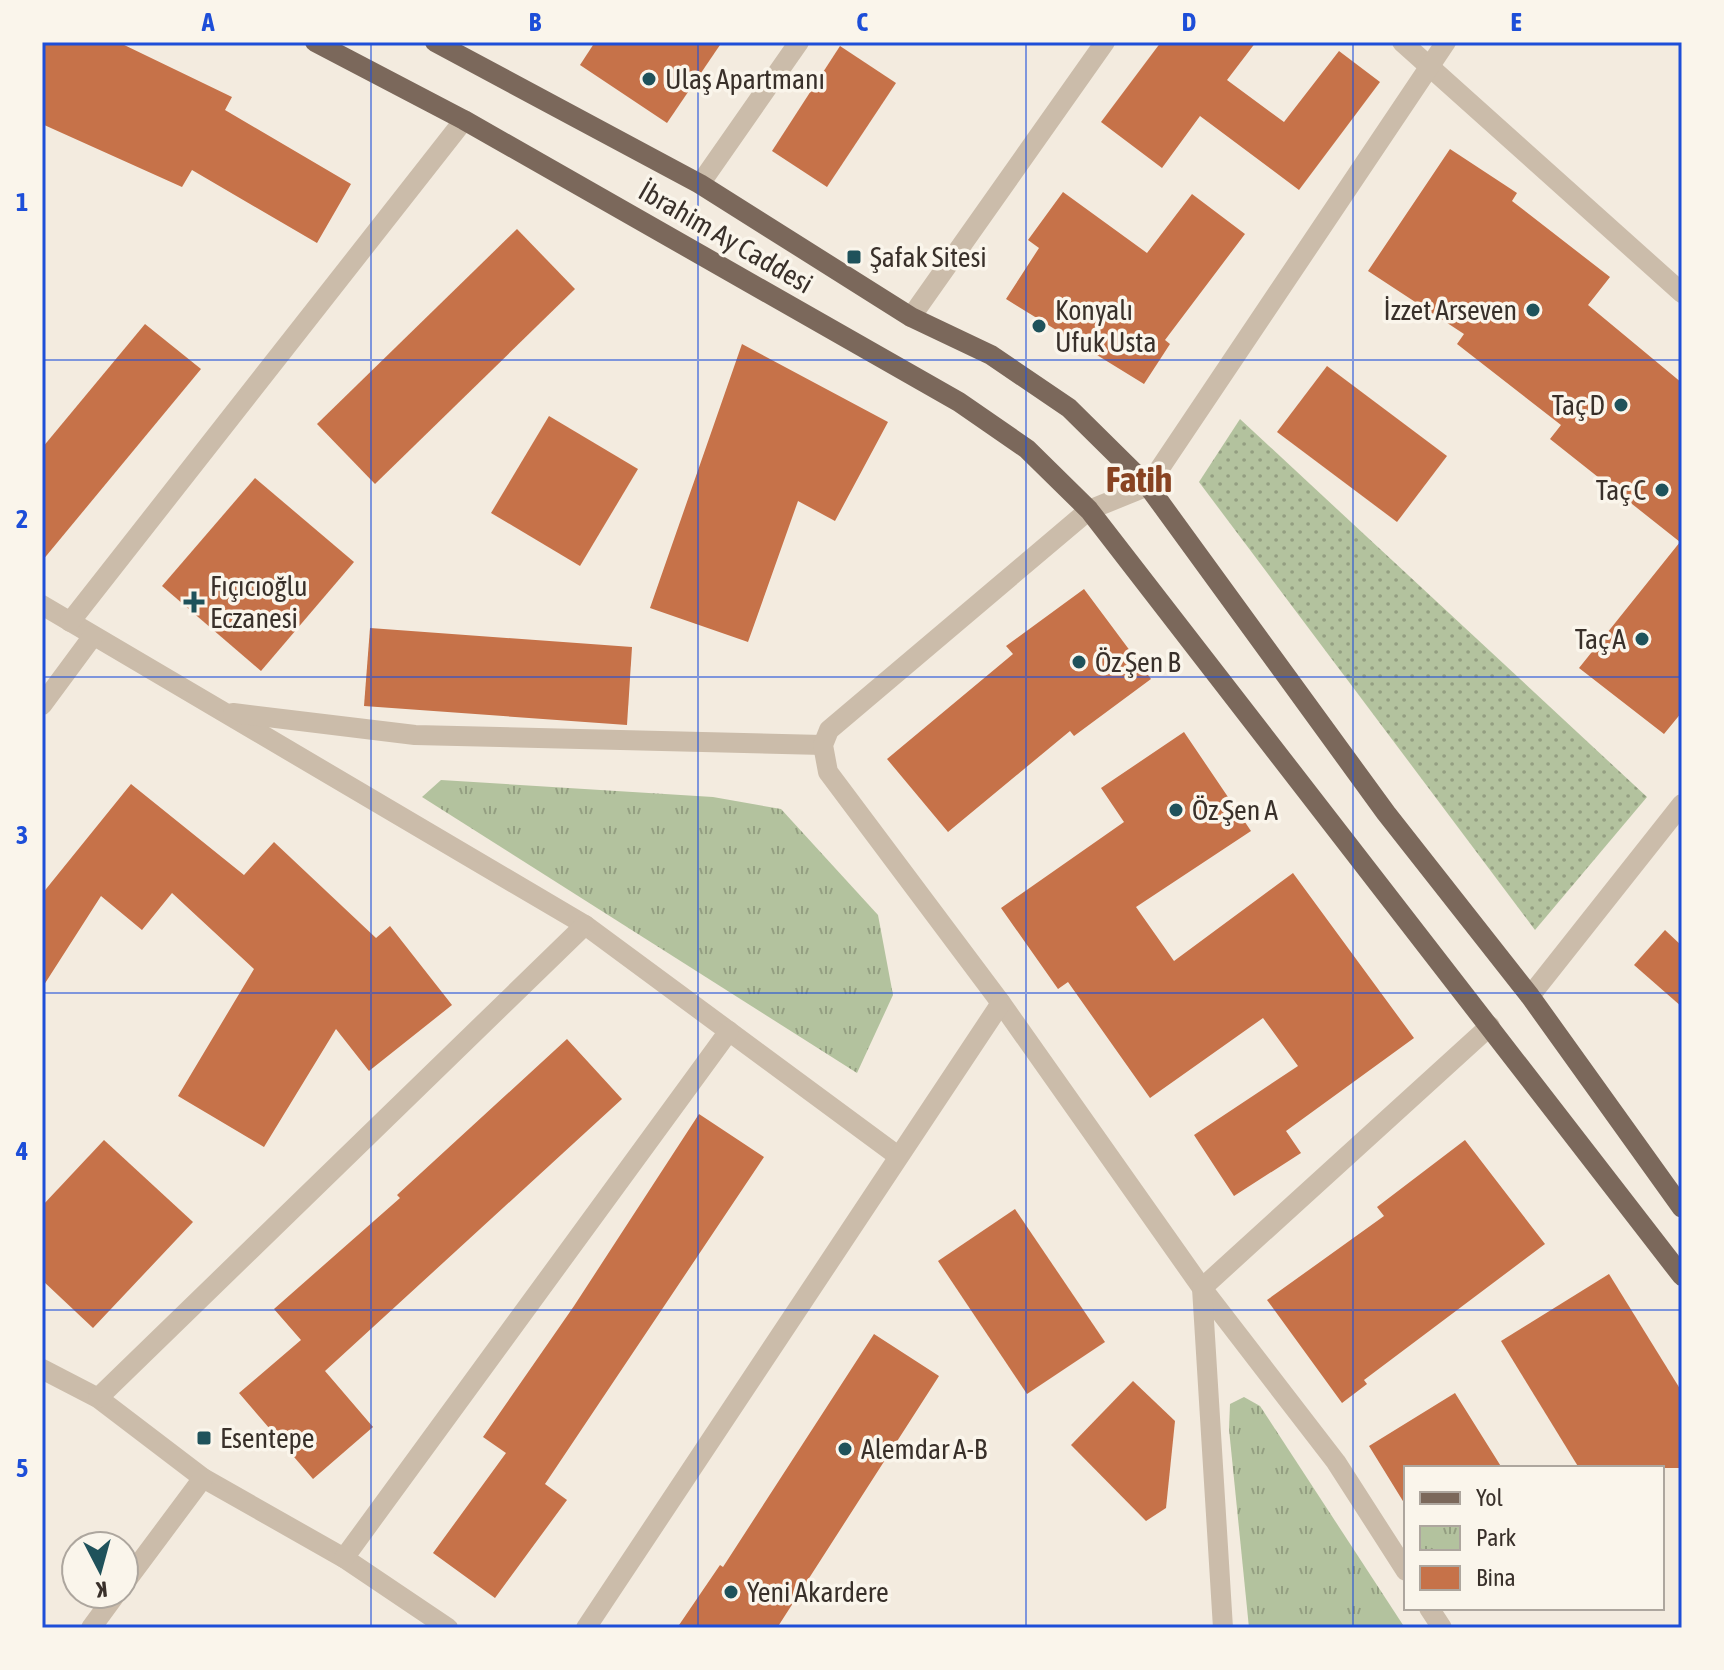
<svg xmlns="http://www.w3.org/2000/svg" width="1724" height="1670" font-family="'Asap Condensed',sans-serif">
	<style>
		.grass { fill: url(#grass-dots) }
		.park { fill: url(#park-tufts) }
		.building { fill: #c67249 }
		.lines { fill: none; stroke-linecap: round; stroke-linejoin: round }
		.minor { stroke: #cbbcaa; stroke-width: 20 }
		.major { stroke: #7b685b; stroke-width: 20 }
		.grid { fill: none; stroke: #1d4ed8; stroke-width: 2; stroke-opacity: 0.55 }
		.poi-dot { fill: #1f525b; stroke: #faf5eb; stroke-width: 3 }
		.labels { text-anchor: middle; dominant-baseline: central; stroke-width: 7; stroke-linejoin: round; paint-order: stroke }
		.poi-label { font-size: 28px; fill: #39302a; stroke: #faf5eb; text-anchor: start }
		.street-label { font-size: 28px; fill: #39302a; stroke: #faf5eb }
		.district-label { font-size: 36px; font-weight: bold; fill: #884322; stroke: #faf5eb }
		.neatline { fill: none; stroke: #1d4ed8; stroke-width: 3 }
		.grid-label { font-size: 26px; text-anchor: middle; font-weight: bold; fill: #1d4ed8 }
	</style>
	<defs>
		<pattern id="grass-dots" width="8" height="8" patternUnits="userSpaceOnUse" patternTransform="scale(2)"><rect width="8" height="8" fill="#b3c29e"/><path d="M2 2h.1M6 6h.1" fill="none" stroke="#939e81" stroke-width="1.8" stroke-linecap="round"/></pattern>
		<pattern id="park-tufts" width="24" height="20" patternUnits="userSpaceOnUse" patternTransform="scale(2)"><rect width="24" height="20" fill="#b3c29e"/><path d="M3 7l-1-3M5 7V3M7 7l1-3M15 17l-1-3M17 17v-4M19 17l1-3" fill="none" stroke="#939e81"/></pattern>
	</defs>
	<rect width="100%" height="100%" fill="#f3ebdf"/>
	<!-- grass -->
	<path class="grass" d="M1240 419 1647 797 1535 930 1199 482Z"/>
	<!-- park -->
	<g class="park">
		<path d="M441 780 713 797 781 809 878 915 893 995 857 1073 422 797Z"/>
		<path d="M1244 1397 1260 1406 1405 1628H1249L1229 1429 1230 1404Z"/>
	</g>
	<!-- building -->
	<g class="building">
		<path d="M42 42H118L232 97 225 110 351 184 317 243 192 170 182 187 42 124Z"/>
		<path d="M595 42H722L667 123 580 65Z"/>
		<path d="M1161 42H1256L1227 80 1284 122 1339 51 1380 82 1299 190 1200 116 1162 168 1101 122Z"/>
		<path d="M840 46 896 83 827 187 772 151Z"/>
		<path d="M1450 149 1517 193 1512 201 1610 277 1588 305 1682 383V712L1664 734 1579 668 1680 542 1550 439 1561 425 1457 344 1464 334 1368 271Z"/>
		<path d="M1063 192 1147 253 1192 194 1245 234 1165 340 1170 344 1144 384 1006 299 1039 248 1028 240Z"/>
		<path d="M517 229 575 289 375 484 317 424Z"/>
		<path d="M145 324 201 369 42 561V448Z"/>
		<path d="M742 344 888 422 835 521 798 501 748 642 650 608Z"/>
		<path d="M1327 366 1447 456 1397 522 1277 432Z"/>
		<path d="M549 416 638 469 580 566 491 513Z"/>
		<path d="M255 478 354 562 261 671 162 586Z"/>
		<path d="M1084 589 1151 679 1074 736 1070 731 948 832 887 759 1013 654 1006 646Z"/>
		<path d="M370 628 632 647 627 725 364 706Z"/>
		<path d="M1184 732 1251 831 1136 907 1174 961 1293 873 1414 1038 1286 1131 1301 1153 1234 1196 1194 1135 1298 1066 1263 1018 1150 1098 1068 982 1058 989 1001 908 1124 822 1101 788Z"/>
		<path d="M131 784 244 875 274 842 376 938 390 926 452 1005 369 1071 336 1029 264 1147 178 1096 254 969 172 893 142 930 101 896 42 988V894Z"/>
		<path d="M1665 930 1682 946V1007L1634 965Z"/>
		<path d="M567 1039 622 1099 325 1371 373 1427 313 1479 239 1393 301 1340 274 1309 400 1198 397 1195Z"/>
		<path d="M699 1114 764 1157 545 1484 567 1500 495 1598 433 1553 506 1453 483 1437 574 1306Z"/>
		<path d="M104 1140 193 1222 93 1328 42 1280V1206Z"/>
		<path d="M1465 1140 1545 1244 1364 1380 1367 1384 1342 1403 1267 1300 1384 1216 1377 1207Z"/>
		<path d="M1015 1209 1105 1342 1027 1394 938 1261Z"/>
		<path d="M1609 1274 1682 1392V1468H1579L1501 1341Z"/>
		<path d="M874 1334 939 1376 777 1628H677L720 1565 723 1567Z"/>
		<path d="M1133 1381 1175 1421 1166 1508 1146 1521 1071 1445Z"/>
		<path d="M1455 1393 1502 1468H1406V1506L1369 1446Z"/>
	</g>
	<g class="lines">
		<!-- minor -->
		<g class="minor">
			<path d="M1402 42 1682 293"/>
			<path d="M700 184 799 42"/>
			<path d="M911 317 1105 42"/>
			<path d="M42 605 585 925 898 1156"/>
			<path d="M70 622 464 120"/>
			<path d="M42 705 93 636"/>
			<path d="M233 713 415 735 823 745"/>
			<path d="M1530 996 1682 804"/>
			<path d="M42 1369 98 1398 203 1478 344 1558 448 1628"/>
			<path d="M98 1398 585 925"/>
			<path d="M344 1558 729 1031"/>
			<path d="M1406 1571 1336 1462 1202 1288 1001 1003 828 772 823 745 829 730 1089 510 1148 486 1446 42"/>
			<path d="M124 1584 203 1478"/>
			<path d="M1429 1608 1442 1628"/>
			<path d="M91 1628 116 1594"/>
			<path d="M586 1628 1001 1003"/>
			<path d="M1223 1628 1202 1288 1490 1026"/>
		</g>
		<!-- major -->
		<g class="major">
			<path d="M315 42 464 120 959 402 1027 449 1089 510 1682 1276"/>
			<path d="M435 42 700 184 911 317 991 355 1069 408 1148 486 1386 813 1530 996 1682 1208"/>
		</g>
	</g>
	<!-- grid -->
	<path class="grid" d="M371 42V1628M698 42V1628M1026 42V1628M1353 42V1628M42 360H1682M42 677H1682M42 993H1682M42 1310H1682"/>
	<!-- markers -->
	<g class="poi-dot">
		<circle cx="649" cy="79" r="8"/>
		<rect x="846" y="249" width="16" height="16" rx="4"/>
		<circle cx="1533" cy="310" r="8"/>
		<circle cx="1039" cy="326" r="8"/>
		<circle cx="1621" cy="405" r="8"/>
		<circle cx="1662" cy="490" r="8"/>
		<path d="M190 590h8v8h8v8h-8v8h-8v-8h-8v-8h8z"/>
		<circle cx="1642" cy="639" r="8"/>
		<circle cx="1079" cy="662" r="8"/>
		<circle cx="1176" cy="810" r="8"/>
		<rect x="196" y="1430" width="16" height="16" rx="4"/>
		<circle cx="845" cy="1449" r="8"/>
		<circle cx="731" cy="1592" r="8"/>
	</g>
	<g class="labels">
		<!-- poi labels -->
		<g class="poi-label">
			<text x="665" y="79">Ulaş Apartmanı</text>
			<text x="870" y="257">Şafak Sitesi</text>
			<text x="1055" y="310">Konyalı<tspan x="1055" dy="32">Ufuk Usta</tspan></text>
			<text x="1517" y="310" text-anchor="end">İzzet Arseven</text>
			<text x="1605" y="405" text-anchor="end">Taç D</text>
			<text x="1646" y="490" text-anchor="end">Taç C</text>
			<text x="210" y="586">Fıçıcıoğlu<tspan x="210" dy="32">Eczanesi</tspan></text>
			<text x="1626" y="639" text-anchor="end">Taç A</text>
			<text x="1095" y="662">Öz Şen B</text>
			<text x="1192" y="810">Öz Şen A</text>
			<text x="220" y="1438">Esentepe</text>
			<text x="861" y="1449">Alemdar A-B</text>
			<text x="747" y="1592">Yeni Akardere</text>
		</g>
		<!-- street labels -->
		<g class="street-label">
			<text transform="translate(726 237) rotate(30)">İbrahim Ay Caddesi</text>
		</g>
		<!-- district labels -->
		<g class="district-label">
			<text x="1139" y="479">Fatih</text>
		</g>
	</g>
	<!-- border -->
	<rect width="1724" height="1670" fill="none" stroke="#faf5eb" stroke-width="88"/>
	<!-- legend -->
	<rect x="1404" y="1466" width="260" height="144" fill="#faf5eb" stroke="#ada69e" stroke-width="2"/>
	<rect x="1420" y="1492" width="40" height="12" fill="#7b685b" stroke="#ada69e" stroke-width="2"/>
	<text x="1476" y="1506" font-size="24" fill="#39302a">Yol</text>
	<rect x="1420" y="1526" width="40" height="24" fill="url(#park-tufts)" stroke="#ada69e" stroke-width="2"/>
	<text x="1476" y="1546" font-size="24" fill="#39302a">Park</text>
	<rect x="1420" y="1566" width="40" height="24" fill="#c67249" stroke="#ada69e" stroke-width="2"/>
	<text x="1476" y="1586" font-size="24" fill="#39302a">Bina</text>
	<!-- north arrow -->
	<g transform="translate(100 1570) rotate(174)"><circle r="38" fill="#faf5eb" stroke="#ada69e" stroke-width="2"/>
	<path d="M0-6L14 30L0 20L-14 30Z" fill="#1f525b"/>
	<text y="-12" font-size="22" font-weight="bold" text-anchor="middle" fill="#39302a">K</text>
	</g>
	<rect x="44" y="44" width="1636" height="1582" class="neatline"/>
	<g class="grid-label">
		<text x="208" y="31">A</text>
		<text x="535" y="31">B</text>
		<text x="862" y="31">C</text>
		<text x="1189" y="31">D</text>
		<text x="1516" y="31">E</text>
		<text x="22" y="211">1</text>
		<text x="22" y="528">2</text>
		<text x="22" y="844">3</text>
		<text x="22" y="1160">4</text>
		<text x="22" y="1477">5</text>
	</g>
</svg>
